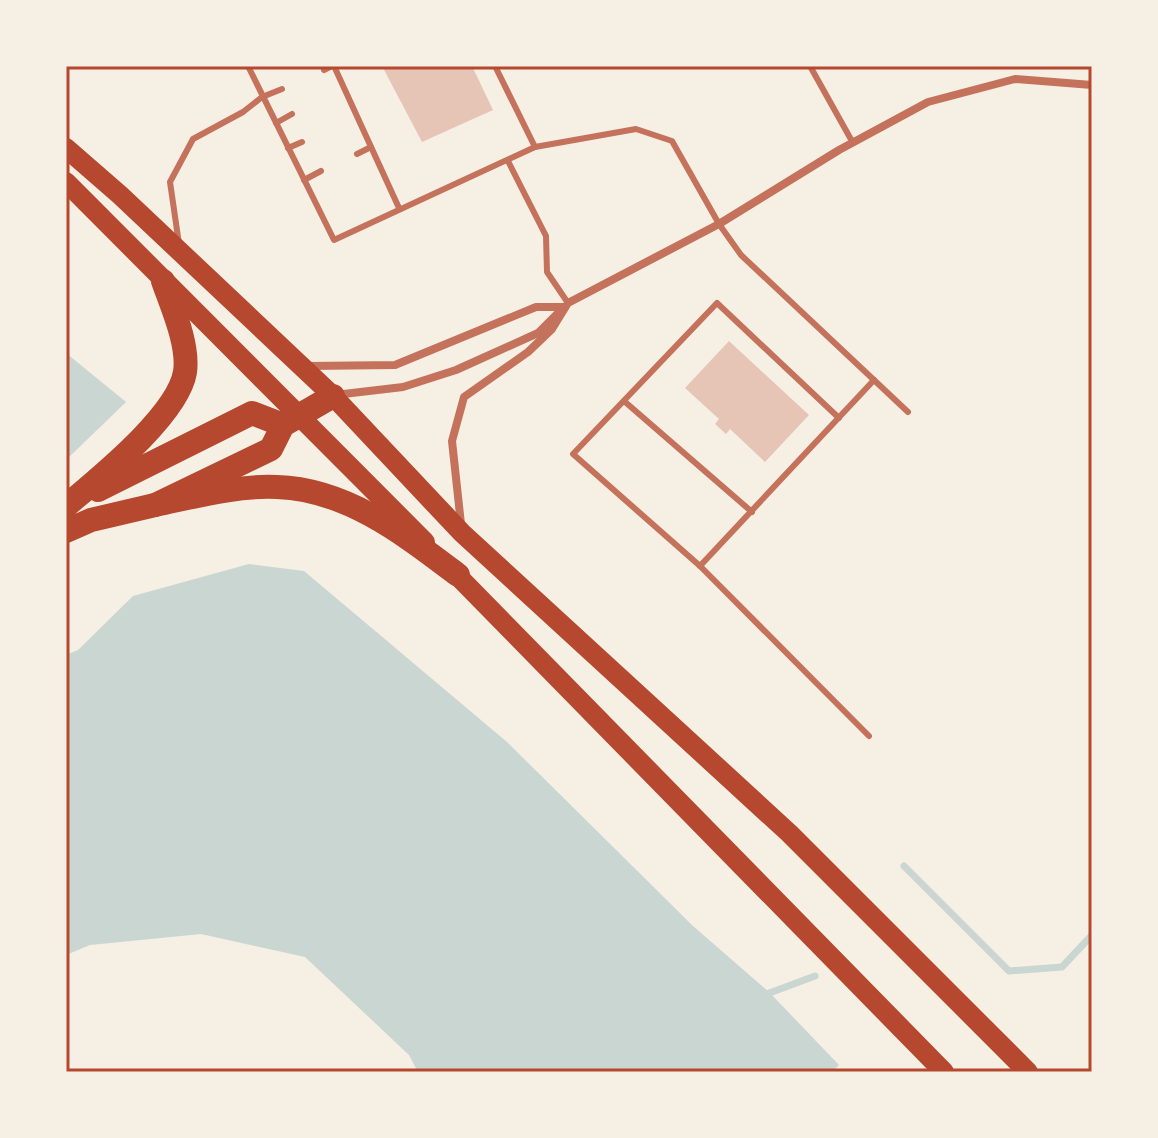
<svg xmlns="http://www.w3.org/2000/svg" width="1158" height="1138" font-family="Raleway,sans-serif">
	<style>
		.water { fill: #c9d6d2 }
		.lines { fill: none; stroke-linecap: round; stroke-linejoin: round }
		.stream { stroke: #c9d6d2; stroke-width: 7 }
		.building { fill: #e6c5b7 }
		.service { stroke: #c5725c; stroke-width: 6 }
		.minor { stroke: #c5725c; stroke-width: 8 }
		.primary { stroke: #b5482f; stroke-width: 20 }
		.motorway { stroke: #b5482f; stroke-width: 24 }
		.neatline { fill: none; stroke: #b5482f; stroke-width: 3 }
	</style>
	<rect width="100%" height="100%" fill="#f6efe4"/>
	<!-- water -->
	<g class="water">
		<path d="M66 353 126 402 66 460Z"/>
		<path d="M249 564 304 571 507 742 693 926 769 992 839 1065 832 1072H418L409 1055 305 957 201 934 90 945 66 955V655L78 650 133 596Z"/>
	</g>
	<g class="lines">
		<!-- stream -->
		<g class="stream">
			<path d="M904 866 1009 971 1062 967 1092 935"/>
			<path d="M764 995 815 976"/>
		</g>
	</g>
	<!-- building -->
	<g class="building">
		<path d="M382 66H472L493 110 422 142Z"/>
		<path d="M729 341 809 415 765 462 730 429 726 434 715 424 719 419 685 388Z"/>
	</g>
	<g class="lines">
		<!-- service -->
		<g class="service">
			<path d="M248 66 334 240 535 147 636 129 672 141 719 224 741 255 908 412"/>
			<path d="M334 66 399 208"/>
			<path d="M495 66 535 147"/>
			<path d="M810 66 853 143"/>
			<path d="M324 70 332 66"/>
			<path d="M276 123 292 114"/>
			<path d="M288 148 302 142"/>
			<path d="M357 154 371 147"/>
			<path d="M508 161 546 236 547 272 568 303"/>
			<path d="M304 180 321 171"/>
			<path d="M179 244 170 182 193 139 243 112 262 97 282 89"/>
			<path d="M624 401 752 512"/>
			<path d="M839 418 717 303 573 454 700 566 869 736"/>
			<path d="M700 566 874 380"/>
		</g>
		<!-- minor -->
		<g class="minor">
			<path d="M309 366 395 365 536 307H564"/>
			<path d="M335 395 403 387 456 370 538 333 558 313"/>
			<path d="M461 524 452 441 464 397 528 352 552 329 568 303 719 224 839 150 928 102 1015 79 1092 85"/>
		</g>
		<!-- primary -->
		<g class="primary">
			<path d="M66 148 120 195 333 396 462 533 789 833 1028 1072"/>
			<path d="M66 182 425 542"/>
			<path d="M447 565 944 1072"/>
		</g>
		<!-- motorway -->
		<g class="motorway">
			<path d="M98 490 252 413 283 425"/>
			<path d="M155 505C194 497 237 485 277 487 347 489 405 535 458 575"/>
			<path d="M66 506C99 478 178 415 185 372 189 344 172 307 163 281"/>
			<path d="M66 531 91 520 155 505 271 449 283 425 333 396"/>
		</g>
	</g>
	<!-- border -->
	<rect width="1158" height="1138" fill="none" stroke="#f6efe4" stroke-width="136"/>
	<rect x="68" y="68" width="1022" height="1002" class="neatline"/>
</svg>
